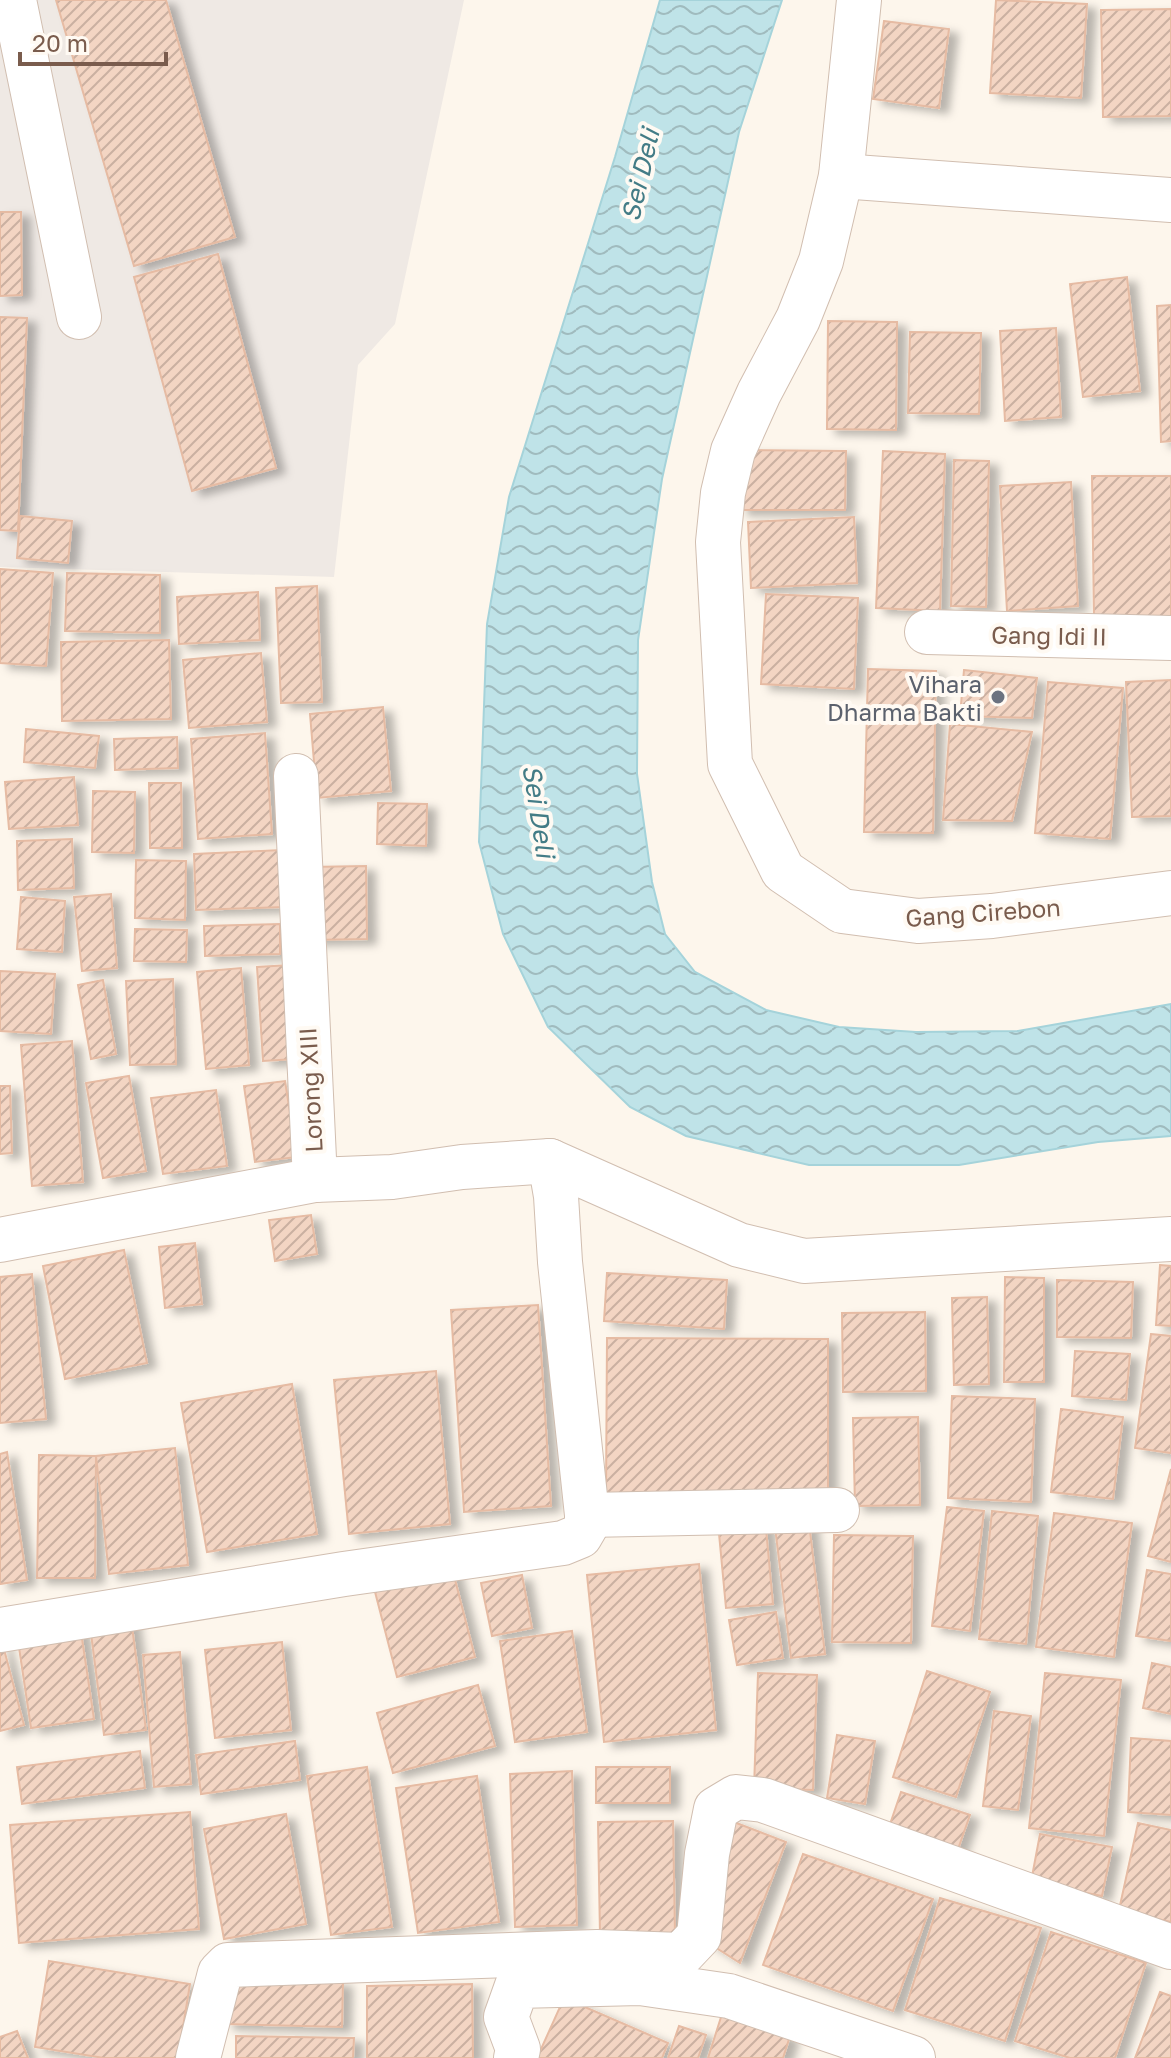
<svg xmlns="http://www.w3.org/2000/svg" width="1171" height="2058" font-family="'Golos Text',sans-serif">
	<style>
		.industrial { fill: #efe9e4 }
		.water { fill: url(#water-waves); stroke: #a5d3da; stroke-width: 2 }
		.building { fill: url(#building-hatch); stroke: #e6bba3; stroke-width: 2; filter: url(#shadow) }
		.lines { fill: none; stroke-linecap: round; stroke-linejoin: round }
		.minor-casing { stroke: #d1beb0; stroke-width: 46 }
		.minor { stroke: #fff; stroke-width: 44 }
		.worship-dot { fill: #6b7280; stroke: #fffaf3; stroke-width: 3 }
		.labels { text-anchor: middle; dominant-baseline: central; stroke-width: 8; stroke-linejoin: round; paint-order: stroke }
		.street-label { font-size: 24px; fill: #7a5c4d; stroke: #fffaf3 }
		.worship-label { font-size: 24px; fill: #5b616d; stroke: #fffaf3; text-anchor: end }
		.water-label { font-size: 26px; font-style: italic; fill: #437c86; stroke: #fffaf3 }
	</style>
	<defs>
		<pattern id="water-waves" width="16" height="10" patternUnits="userSpaceOnUse" patternTransform="scale(2)"><rect width="16" height="10" fill="#bfe3e8"/><path d="M0 5q4-4 8 0t8 0" fill="none" stroke="#a0bbbe"/></pattern>
		<pattern id="building-hatch" width="6" height="6" patternUnits="userSpaceOnUse" patternTransform="scale(2)"><rect width="6" height="6" fill="#f3d5c3"/><path d="M-1 1l2-2M0 6l6-6M5 7l2-2" fill="none" stroke="#cab0a1"/></pattern>
		<filter id="shadow"><feDropShadow dx="9" dy="5" stdDeviation="4" flood-color="#0004"/></filter>
	</defs>
	<rect width="100%" height="100%" fill="#fdf6ec"/>
	<!-- industrial -->
	<path class="industrial" d="M0 0H464L395 324 358 365 334 577 0 567Z"/>
	<!-- water -->
	<path class="water" d="M660 0H782L739 132 662 479 638 640 637 774 652 882 665 934 695 972 766 1010 839 1027 916 1032 1018 1031 1171 1004V1136L1098 1142 959 1165H809L686 1136 630 1107 548 1027 503 934 479 842 487 624 509 497 615 157Z"/>
	<!-- building -->
	<g class="building">
		<path d="M56 0H166L235 237 134 266Z"/>
		<path d="M996 0 1087 4 1081 98 990 93Z"/>
		<path d="M1171 9V116L1103 117 1101 10Z"/>
		<path d="M884 21 949 29 939 108 873 99Z"/>
		<path d="M0 212H21L22 295 0 296Z"/>
		<path d="M218 254 276 468 192 491 134 277Z"/>
		<path d="M1127 277 1140 391 1083 397 1070 284Z"/>
		<path d="M1171 305V441L1161 442 1157 306Z"/>
		<path d="M0 317 27 318 18 531 0 530Z"/>
		<path d="M828 321 897 322 896 430 827 429Z"/>
		<path d="M1056 328 1061 417 1005 421 1000 331Z"/>
		<path d="M910 332 981 333 979 414 908 413Z"/>
		<path d="M740 450 846 451 845 510H739Z"/>
		<path d="M883 451 945 454 940 611 876 608Z"/>
		<path d="M954 460 989 461 986 607 951 606Z"/>
		<path d="M1092 476H1171V617L1094 618Z"/>
		<path d="M1071 482 1078 606 1007 611 1000 486Z"/>
		<path d="M20 516 72 521 68 563 17 558Z"/>
		<path d="M854 517 857 583 751 588 748 522Z"/>
		<path d="M0 569 53 573 46 666 0 663Z"/>
		<path d="M67 573 160 575V633L65 631Z"/>
		<path d="M317 586 322 702 281 703 276 588Z"/>
		<path d="M258 592 260 640 179 644 177 597Z"/>
		<path d="M766 594 858 598 854 689 761 684Z"/>
		<path d="M169 640 171 719 62 721 61 642Z"/>
		<path d="M261 653 267 722 189 728 183 660Z"/>
		<path d="M868 669 936 671 933 833 864 832Z"/>
		<path d="M964 670 1037 678 1032 718 960 716Z"/>
		<path d="M1171 680V816L1132 817 1126 682Z"/>
		<path d="M1048 682 1123 688 1110 839 1035 833Z"/>
		<path d="M383 707 391 791 317 798 310 714Z"/>
		<path d="M950 724 1032 732 1012 821 943 820Z"/>
		<path d="M26 729 99 736 95 768 24 762Z"/>
		<path d="M265 733 272 834 198 839 191 739Z"/>
		<path d="M177 737 178 768 115 770 114 739Z"/>
		<path d="M74 777 78 825 9 829 5 782Z"/>
		<path d="M149 783H181L182 848H150Z"/>
		<path d="M93 791 135 792 134 853 92 852Z"/>
		<path d="M378 803 427 804 426 846 377 844Z"/>
		<path d="M72 839 74 888 18 890 17 841Z"/>
		<path d="M282 850 285 907 196 910 194 854Z"/>
		<path d="M136 860 186 861 185 920 135 918Z"/>
		<path d="M366 866 367 939 310 940 308 867Z"/>
		<path d="M111 894 117 968 82 971 74 897Z"/>
		<path d="M21 897 65 901 62 952 17 949Z"/>
		<path d="M280 924V954L205 956 204 926Z"/>
		<path d="M135 929 187 930 186 962 134 961Z"/>
		<path d="M290 965 295 1059 263 1061 257 967Z"/>
		<path d="M241 968 249 1065 206 1069 197 972Z"/>
		<path d="M0 971 55 974 51 1034 0 1031Z"/>
		<path d="M173 979 176 1064 130 1065 126 981Z"/>
		<path d="M103 980 116 1054 91 1059 78 985Z"/>
		<path d="M72 1041 83 1182 32 1186 21 1045Z"/>
		<path d="M129 1076 146 1171 103 1178 86 1083Z"/>
		<path d="M285 1081 297 1157 255 1162 244 1086Z"/>
		<path d="M0 1086H10L12 1153 0 1154Z"/>
		<path d="M216 1090 227 1166 163 1174 151 1098Z"/>
		<path d="M311 1215 317 1254 275 1261 269 1220Z"/>
		<path d="M195 1243 202 1304 165 1308 159 1247Z"/>
		<path d="M124 1250 147 1363 65 1379 43 1266Z"/>
		<path d="M1160 1265 1171 1266V1326L1156 1325Z"/>
		<path d="M607 1273 727 1280 724 1329 604 1321Z"/>
		<path d="M32 1274 46 1419 0 1423V1277Z"/>
		<path d="M1005 1277 1044 1278V1382H1004Z"/>
		<path d="M1057 1280 1133 1282 1131 1338 1057 1337Z"/>
		<path d="M987 1297 989 1384 954 1385 952 1298Z"/>
		<path d="M538 1305 551 1506 464 1512 451 1310Z"/>
		<path d="M925 1312 926 1391 843 1392 842 1313Z"/>
		<path d="M1151 1334 1171 1336V1453L1135 1448Z"/>
		<path d="M607 1338 828 1339V1496L606 1495Z"/>
		<path d="M1075 1351 1130 1354 1126 1400 1072 1396Z"/>
		<path d="M436 1371 450 1524 349 1534 334 1380Z"/>
		<path d="M292 1384 317 1534 207 1552 181 1403Z"/>
		<path d="M952 1396 1035 1399 1031 1502 948 1498Z"/>
		<path d="M1061 1409 1123 1417 1113 1499 1051 1492Z"/>
		<path d="M918 1417 920 1505 855 1506 853 1418Z"/>
		<path d="M175 1448 188 1565 109 1574 96 1456Z"/>
		<path d="M7 1452 27 1580 0 1584V1454Z"/>
		<path d="M39 1455 96 1456 95 1578H37Z"/>
		<path d="M1171 1469V1562L1148 1556Z"/>
		<path d="M947 1507 984 1511 970 1631 932 1626Z"/>
		<path d="M992 1511 1038 1516 1026 1644 979 1639Z"/>
		<path d="M1054 1513 1132 1523 1114 1657 1036 1647Z"/>
		<path d="M808 1515 825 1654 791 1658 774 1519Z"/>
		<path d="M765 1518 773 1604 726 1608 718 1523Z"/>
		<path d="M834 1535 913 1536 911 1643 832 1642Z"/>
		<path d="M699 1564 716 1730 604 1742 587 1575Z"/>
		<path d="M452 1568 475 1657 397 1677 374 1588Z"/>
		<path d="M1147 1570 1171 1574V1641L1136 1636Z"/>
		<path d="M522 1575 532 1628 492 1636 481 1583Z"/>
		<path d="M130 1612 146 1730 104 1735 89 1618Z"/>
		<path d="M776 1612 783 1658 737 1665 729 1620Z"/>
		<path d="M80 1625 94 1719 31 1728 17 1634Z"/>
		<path d="M572 1631 587 1732 515 1742 500 1641Z"/>
		<path d="M0 1634 24 1725 0 1731Z"/>
		<path d="M282 1642 291 1730 215 1738 205 1650Z"/>
		<path d="M180 1652 191 1784 154 1787 143 1655Z"/>
		<path d="M1152 1663 1171 1667V1714L1143 1708Z"/>
		<path d="M927 1671 990 1692 956 1797 893 1777Z"/>
		<path d="M758 1673 817 1675 813 1790 754 1788Z"/>
		<path d="M1045 1673 1121 1680 1104 1836 1029 1828Z"/>
		<path d="M478 1685 495 1746 393 1773 377 1713Z"/>
		<path d="M994 1711 1031 1716 1018 1810 983 1806Z"/>
		<path d="M837 1735 875 1741 865 1804 827 1798Z"/>
		<path d="M1131 1738 1171 1741V1815L1128 1812Z"/>
		<path d="M295 1741 300 1780 201 1794 196 1755Z"/>
		<path d="M140 1751 145 1788 22 1804 17 1767Z"/>
		<path d="M367 1767 392 1927 331 1935 307 1776Z"/>
		<rect x="596" y="1767" width="74" height="36"/>
		<path d="M572 1771 577 1925 515 1927 510 1774Z"/>
		<path d="M477 1776 499 1922 418 1933 396 1788Z"/>
		<path d="M901 1792 970 1815 957 1852 888 1830Z"/>
		<path d="M190 1812 199 1929 19 1943 10 1825Z"/>
		<path d="M286 1814 306 1924 224 1939 204 1829Z"/>
		<path d="M726 1819 786 1842 740 1963 707 1942Z"/>
		<path d="M673 1821 675 1934 600 1935 598 1822Z"/>
		<path d="M1138 1823 1171 1830V1922L1119 1910Z"/>
		<path d="M1040 1834 1112 1847 1102 1896 1031 1882Z"/>
		<path d="M803 1854 933 1899 893 2011 763 1965Z"/>
		<path d="M940 1898 1041 1928 1005 2041 905 2010Z"/>
		<path d="M1051 1932 1146 1963 1115 2058H1070L1015 2041Z"/>
		<path d="M49 1961 190 1984 178 2058H104L35 2047Z"/>
		<path d="M226 1979 343 1982 342 2027 225 2024Z"/>
		<path d="M472 1984 473 2058H367V1986Z"/>
		<path d="M1160 1992 1171 1996V2058H1135Z"/>
		<path d="M564 1998 668 2043 662 2058H537Z"/>
		<path d="M722 2014 790 2036 783 2058H708Z"/>
		<path d="M679 2026 706 2035 698 2058H668Z"/>
		<path d="M17 2031 28 2058H0V2037Z"/>
		<path d="M236 2036 354 2038 353 2058H236Z"/>
	</g>
	<g class="lines">
		<defs>
			<g id="minor">
				<path d="M14 0 79 317"/>
				<path d="M859 0 841 176 821 261 798 319 759 393 733 451 723 493 718 542 730 764 783 871 842 911 918 921 992 916 1171 893"/>
				<path d="M841 176 1171 200"/>
				<path d="M927 632 1171 638"/>
				<path d="M296 776 315 1180"/>
				<path d="M0 1240 315 1180 392 1177 462 1167 550 1161"/>
				<path d="M587 1515 837 1510"/>
				<path d="M0 1630 344 1574 563 1543 580 1536 587 1524V1515L560 1262 556 1196 550 1161 739 1245 804 1261 1171 1239"/>
				<path d="M198 2058 220 1973 228 1965 597 1952 681 1955 699 1936 707 1854 716 1809 736 1797 763 1800 1171 1947"/>
				<path d="M516 2058 518 2049 506 2017 517 1986 640 1983 729 1996 913 2058"/>
			</g>
		</defs>
		<!-- minor casing -->
		<use href="#minor" class="minor-casing"/>
		<!-- minor -->
		<use href="#minor" class="minor"/>
	</g>
	<!-- markers -->
	<circle class="worship-dot" cx="998" cy="697" r="8"/>
	<g class="labels">
		<!-- street labels -->
		<g class="street-label">
			<text transform="translate(1049 635) rotate(1)">Gang Idi II</text>
			<text transform="translate(983 912) rotate(-4)">Gang Cirebon</text>
			<text transform="translate(310 1090) rotate(-93)">Lorong XIII</text>
		</g>
		<!-- worship labels -->
		<g class="worship-label">
			<text x="982" y="683">Vihara<tspan x="982" dy="28">Dharma Bakti</tspan></text>
		</g>
		<!-- water labels -->
		<g class="water-label">
			<text transform="translate(640 175) rotate(-77)">Sei Deli</text>
			<text transform="translate(539 811) rotate(81)">Sei Deli</text>
		</g>
	</g>
	<!-- scale -->
	<path d="M20 52v12h146v-12" fill="none" stroke="#7a5c4d" stroke-width="4"/>
	<text x="32" y="52" font-size="24" fill="#7a5c4d" stroke="#fffaf3" stroke-width="6" paint-order="stroke">20 m</text>
</svg>
